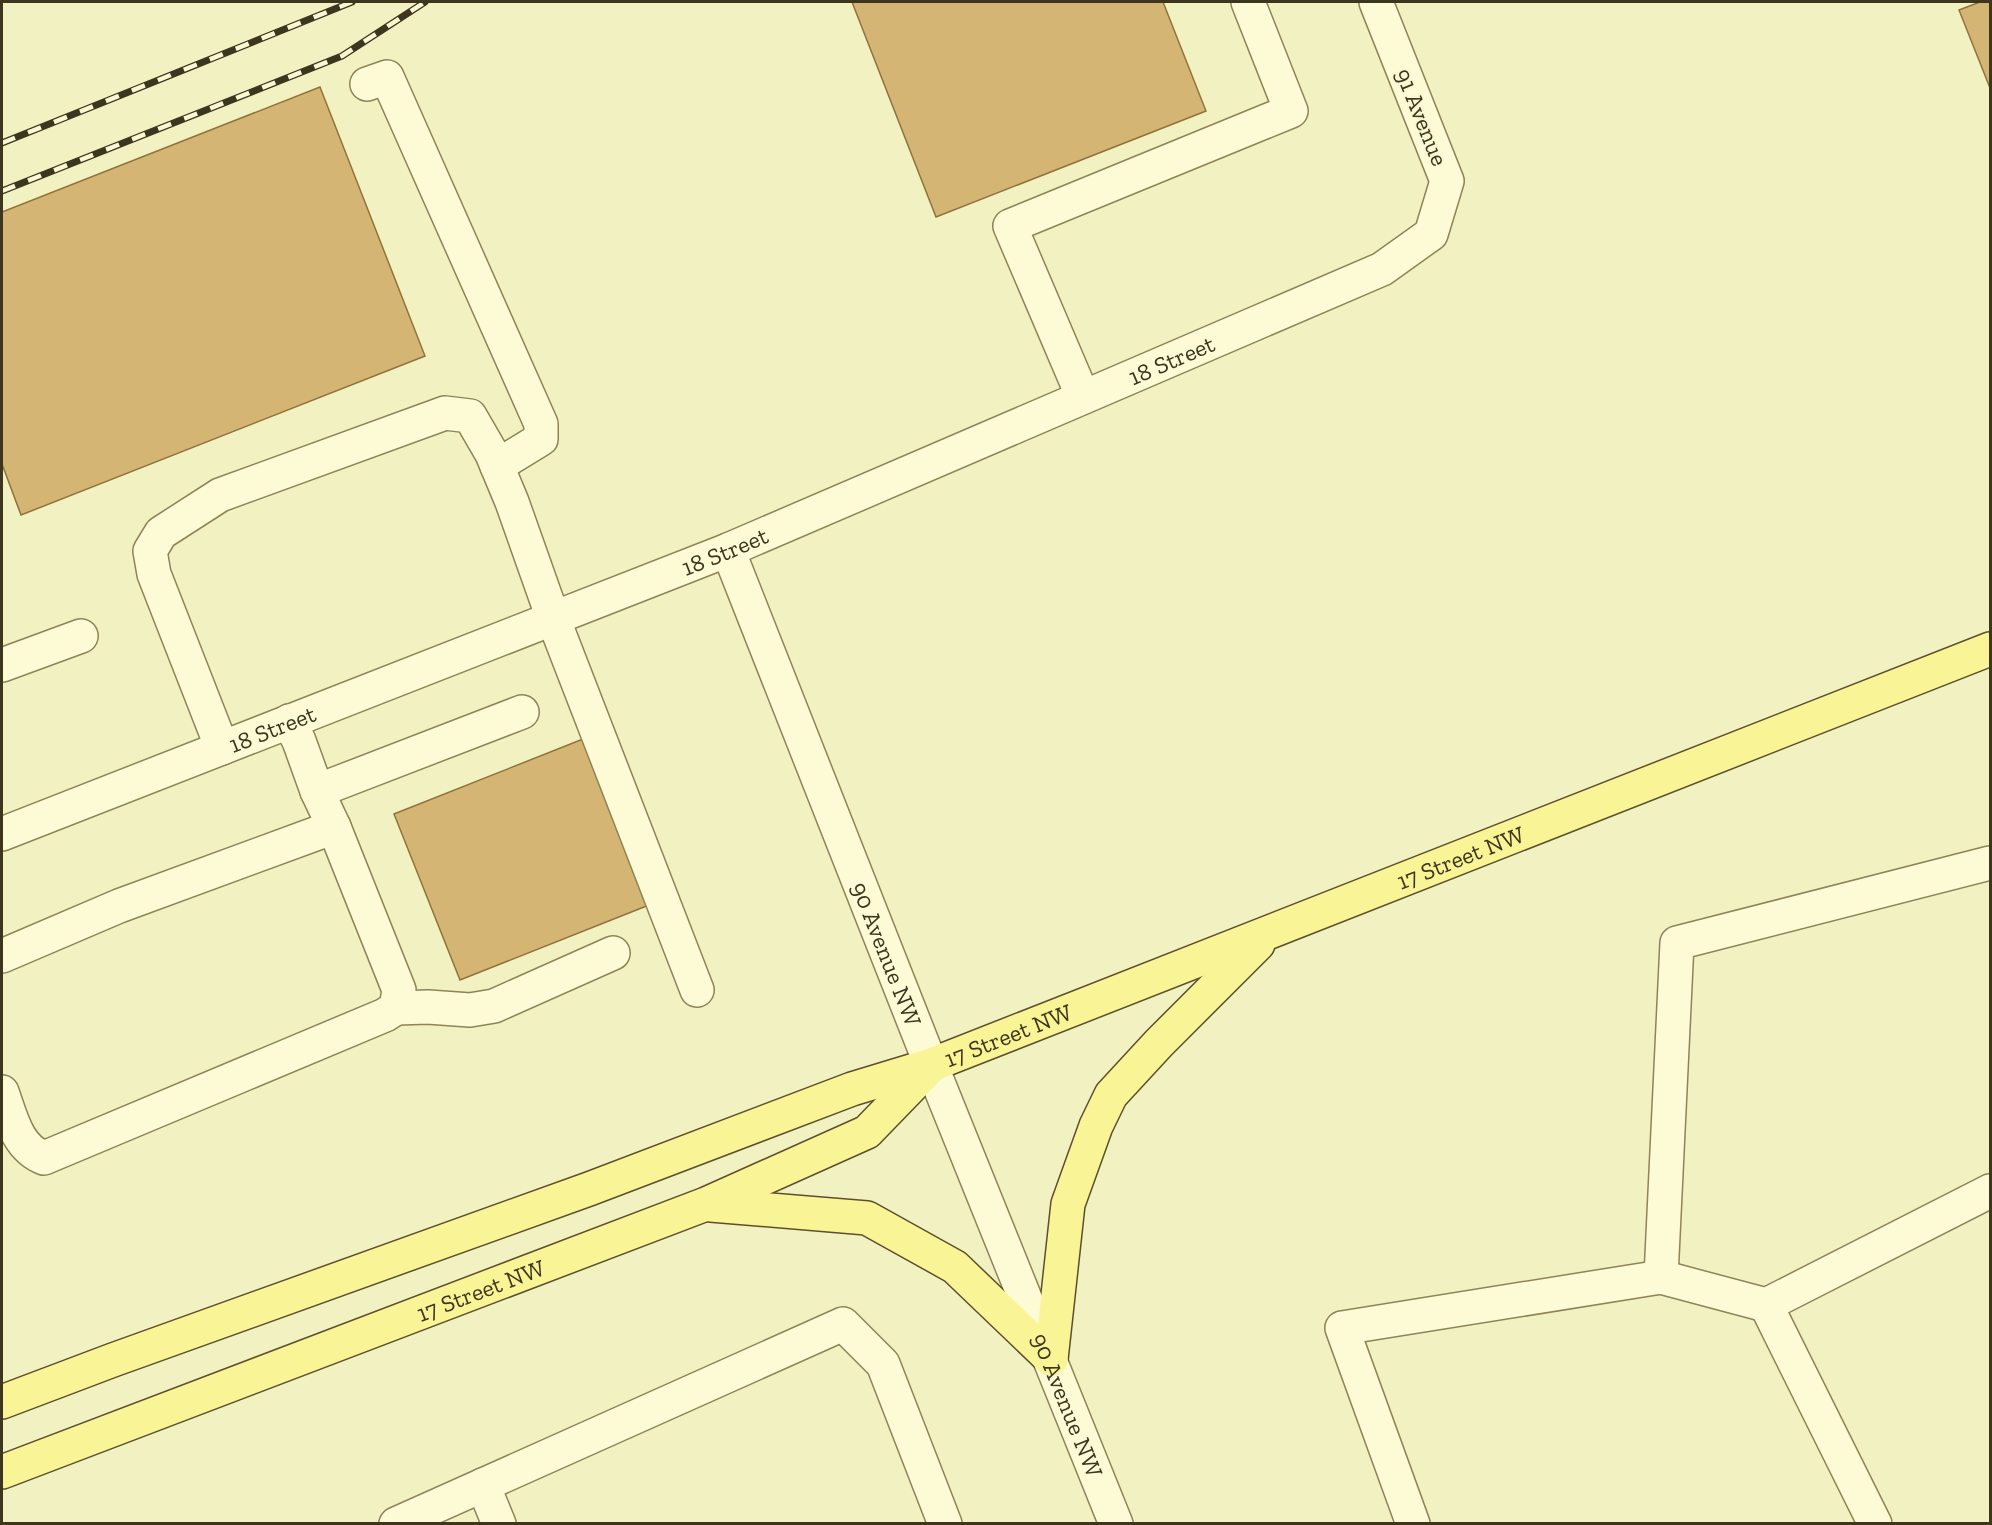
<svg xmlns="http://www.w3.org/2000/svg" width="1992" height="1525" font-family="'Zilla Slab',serif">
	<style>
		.building { fill: #d4b574; stroke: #90733a; stroke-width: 1.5 }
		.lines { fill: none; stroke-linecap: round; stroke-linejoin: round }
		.minor-casing { stroke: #8f8357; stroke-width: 36 }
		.major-casing { stroke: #5c4f2c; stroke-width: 36 }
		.minor { stroke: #fcfbd6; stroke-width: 33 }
		.major { stroke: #f9f496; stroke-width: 33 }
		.rail-casing { stroke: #3d351d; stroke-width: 7 }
		.rail { stroke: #f9f8d3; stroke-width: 4.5; stroke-dasharray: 14; stroke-linecap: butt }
		.labels { text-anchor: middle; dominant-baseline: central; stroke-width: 4.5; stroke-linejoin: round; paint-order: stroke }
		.street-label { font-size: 24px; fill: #3d351d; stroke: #f9f8d3 }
	</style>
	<rect width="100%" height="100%" fill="#f2f1c2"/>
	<!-- building -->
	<g class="building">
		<path d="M852 2H1163L1206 111 936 217Z"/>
		<path d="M1980 2H1990V88L1959 10Z"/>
		<path d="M320 87 425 356 21 515 2 464V212Z"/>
		<path d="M583 739 649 905 460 980 394 814Z"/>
	</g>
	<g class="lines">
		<defs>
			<g id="minor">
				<path d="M367 84 387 77 541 424V439L497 466"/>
				<path d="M1083 397 1010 226 1291 111 1248 2"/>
				<path id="s1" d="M728 550 931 1065 1116 1524"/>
				<path d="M2 665 81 636"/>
				<path d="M222 748 154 574 150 551 161 533 220 495 445 413 470 416 492 454 512 502 553 618 697 990"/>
				<path d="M317 791 522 712"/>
				<path id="s2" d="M2 834 728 550 1382 269 1431 234 1447 181 1376 2"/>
				<path d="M2 956 119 906 334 827"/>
				<path d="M396 1008 428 1007 470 1010 494 1006 613 953"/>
				<path d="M2 1092C11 1117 17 1148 44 1158L385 1015 396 1008 399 990 334 827 317 791 299 741 289 721"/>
				<path d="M1661 1277 1677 943 1990 863"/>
				<path d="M483 1485 499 1524"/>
				<path d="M396 1524 843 1324 883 1364 945 1524"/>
				<path d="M1413 1524 1342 1328 1661 1277 1766 1305"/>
				<path d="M1875 1524 1766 1305 1990 1191"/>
			</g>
			<g id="major">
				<path d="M711 1205 867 1218 955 1267 1051 1359"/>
				<path d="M1051 1359 1068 1204 1096 1126 1111 1095 1159 1043 1258 944"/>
				<path id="s3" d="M2 1402 113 1360 589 1189 852 1089 931 1065 1990 649"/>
				<path id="s4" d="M2 1472 706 1204 867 1132 930 1067"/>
			</g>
		</defs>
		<!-- minor casing -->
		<use href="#minor" class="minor-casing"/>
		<!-- major casing -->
		<use href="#major" class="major-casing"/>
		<!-- minor -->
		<use href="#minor" class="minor"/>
		<!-- major -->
		<use href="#major" class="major"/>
		<defs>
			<g id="rail">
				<path d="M2 143 352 2"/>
				<path d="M2 191 342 56 425 2"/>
			</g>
		</defs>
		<!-- rail casing -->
		<use href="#rail" class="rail-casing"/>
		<!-- rail -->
		<use href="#rail" class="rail"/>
	</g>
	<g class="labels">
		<!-- street labels -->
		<g class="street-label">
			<text transform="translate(1422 117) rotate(68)">91 Avenue</text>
			<text stroke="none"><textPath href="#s2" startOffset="1262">18 Street</textPath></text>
			<text stroke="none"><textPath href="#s2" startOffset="776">18 Street</textPath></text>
			<text stroke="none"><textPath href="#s2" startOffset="290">18 Street</textPath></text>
			<text stroke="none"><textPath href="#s3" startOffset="1557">17 Street NW</textPath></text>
			<text stroke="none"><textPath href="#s1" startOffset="434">90 Avenue NW</textPath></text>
			<text stroke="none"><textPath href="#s3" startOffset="1071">17 Street NW</textPath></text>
			<text stroke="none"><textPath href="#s4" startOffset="512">17 Street NW</textPath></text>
			<text stroke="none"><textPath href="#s1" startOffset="920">90 Avenue NW</textPath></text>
		</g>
	</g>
	<!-- border -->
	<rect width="1992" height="1525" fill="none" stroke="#3d351d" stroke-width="6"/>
</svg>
